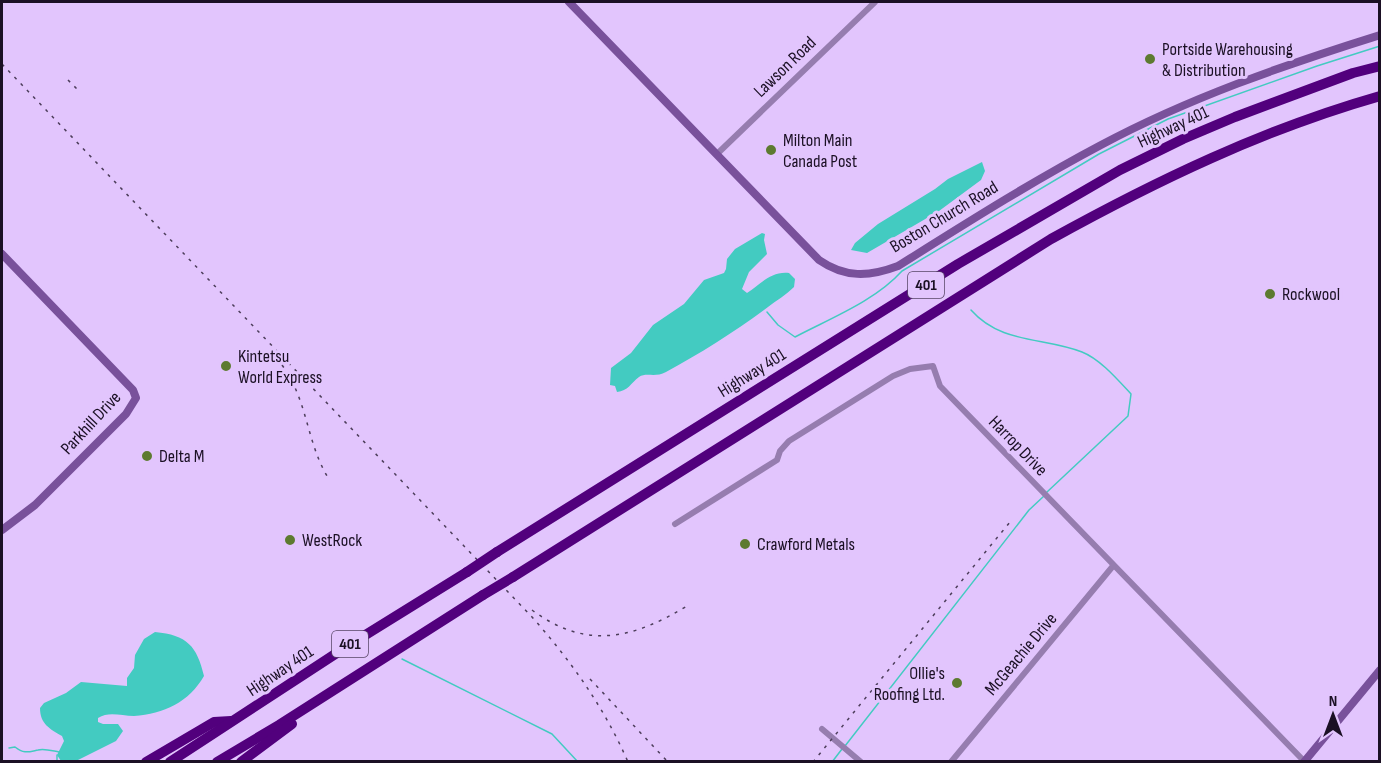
<svg xmlns="http://www.w3.org/2000/svg" width="1381" height="763" font-family="'Sofia Sans Condensed',sans-serif">
	<style>
		.water { fill: #43cbc1 }
		.lines { fill: none; stroke-linecap: round; stroke-linejoin: round }
		.stream { stroke: #43cbc1; stroke-width: 1.5 }
		.street { stroke: #967daf; stroke-width: 6 }
		.secondary { stroke: #79519b; stroke-width: 8 }
		.highway { stroke: #52007d; stroke-width: 10 }
		.rail { stroke: #4d3e5b; stroke-width: 1.5; stroke-dasharray: 3 6; stroke-linecap: butt }
		.highway-bridge { stroke: #52007d; stroke-width: 10 }
		.poi-dot { fill: #5d7a30; stroke: #e2c5fd; stroke-width: 2 }
		.labels { text-anchor: middle; dominant-baseline: central; stroke-width: 6; stroke-linejoin: round; paint-order: stroke }
		.shield { fill: #e2c5fd; stroke: #574665; stroke-width: 1.5 }
		.shield-label { font-size: 16px; font-weight: bold; fill: #1b1024 }
		.poi-label { font-size: 18px; fill: #1b1024; stroke: #e2c5fd; text-anchor: start }
		.street-label { font-size: 18px; fill: #1b1024; stroke: #e2c5fd }
	</style>
	<rect width="100%" height="100%" fill="#e2c5fd"/>
	<!-- water -->
	<g class="water">
		<path d="M982 162 985 171 981 180 939 211 867 253 851 250 855 243 878 224 935 189 948 179Z"/>
		<path d="M762 233 765 234 764 240 767 254 749 272 742 289 747 293C761 284 771 271 789 273L795 279 794 287C786 295 777 300 768 307 736 331 701 353 666 372 655 378 646 372 639 377 631 383 628 391 617 392L615 386 610 385 611 368 631 353 653 325 684 304 704 280 724 273 726 269 727 259 735 249Z"/>
		<path d="M155 632C187 635 197 646 204 676 189 702 164 714 134 716 121 716 109 711 98 718V722L103 724H118L123 731 116 741 76 761H61L57 755 64 741 62 736C50 729 40 724 40 708L44 703 66 693 81 682 127 686V678L134 668 135 655 144 639Z"/>
	</g>
	<g class="lines">
		<!-- stream -->
		<g class="stream">
			<path d="M971 310C1001 344 1043 337 1082 352 1100 359 1118 380 1131 394L1128 416 1047 492"/>
			<path d="M767 312 778 325 795 337C831 318 875 301 902 271L1099 154 1168 119 1317 66 1380 46"/>
			<path d="M402 659 552 734 578 762"/>
			<path d="M845 746 1029 510 1044 496"/>
			<path d="M9 748 15 747C24 754 28 752 38 750 44 748 53 751 59 752"/>
			<path d="M57 762V755"/>
			<path d="M832 762 842 749"/>
		</g>
		<!-- street -->
		<g class="street">
			<path d="M717 154 875 2"/>
			<path d="M675 524 777 460 780 451 789 441 893 376 910 369 933 366 940 386 1304 761"/>
			<path d="M822 729 861 762"/>
			<path d="M951 762 1113 566"/>
		</g>
		<!-- secondary -->
		<g class="secondary">
			<path d="M569 2 819 260C845 278 869 277 898 266 965 224 1031 182 1101 145 1189 98 1284 65 1380 35"/>
			<path d="M2 254 133 390 136 398 126 414 35 505 2 530"/>
			<path d="M1304 762 1380 670"/>
		</g>
		<!-- highway -->
		<g class="highway">
			<path d="M497 552 958 264 1120 170 1183 139 1235 117 1353 73 1380 66"/>
			<path d="M513 577 1051 239C1156 181 1264 129 1380 96"/>
			<path d="M146 762 214 722 231 721"/>
			<path d="M170 762 346 647 467 572"/>
			<path d="M217 762 279 725 483 595"/>
			<path d="M241 762 292 724"/>
		</g>
		<!-- rail -->
		<g class="rail">
			<path d="M2 64 532 617C571 661 604 707 628 762"/>
			<path d="M68 80 77 89"/>
			<path d="M282 365C308 401 306 440 327 476"/>
			<path d="M532 610C587 651 634 638 687 606"/>
			<path d="M590 679 668 762"/>
			<path d="M813 762 1010 522"/>
		</g>
		<!-- highway-bridge -->
		<g class="highway-bridge">
			<path d="M467 572 497 552"/>
			<path d="M483 595 513 577"/>
		</g>
	</g>
	<!-- markers -->
	<g class="poi-dot">
		<circle cx="1150" cy="59" r="6"/>
		<circle cx="771" cy="150" r="6"/>
		<circle cx="1270" cy="294" r="6"/>
		<circle cx="226" cy="366" r="6"/>
		<circle cx="147" cy="456" r="6"/>
		<circle cx="290" cy="540" r="6"/>
		<circle cx="745" cy="544" r="6"/>
		<circle cx="957" cy="683" r="6"/>
	</g>
	<g class="labels">
		<!-- shield labels -->
		<g class="shield">
			<rect x="908" y="272" width="36" height="26" rx="4.5"/>
			<rect x="332" y="631" width="36" height="26" rx="4.5"/>
		</g>
		<g class="shield-label">
			<text x="926" y="285">401</text>
			<text x="350" y="644">401</text>
		</g>
		<!-- poi labels -->
		<g class="poi-label">
			<text x="1162" y="49">Portside Warehousing<tspan x="1162" dy="21">&amp; Distribution</tspan></text>
			<text x="783" y="140">Milton Main<tspan x="783" dy="21">Canada Post</tspan></text>
			<text x="1282" y="294">Rockwool</text>
			<text x="238" y="356">Kintetsu<tspan x="238" dy="21">World Express</tspan></text>
			<text x="159" y="456">Delta M</text>
			<text x="302" y="540">WestRock</text>
			<text x="757" y="544">Crawford Metals</text>
			<text x="945" y="673" text-anchor="end">Ollie's<tspan x="945" dy="21">Roofing Ltd.</tspan></text>
		</g>
		<!-- street labels -->
		<g class="street-label">
			<text transform="translate(785 67) rotate(-44)">Lawson Road</text>
			<text transform="translate(1173 127) rotate(-25)">Highway 401</text>
			<text transform="translate(944 217) rotate(-31)">Boston Church Road</text>
			<text transform="translate(752 373) rotate(-32)">Highway 401</text>
			<text transform="translate(91 423) rotate(-47)">Parkhill Drive</text>
			<text transform="translate(1018 446) rotate(46)">Harrop Drive</text>
			<text transform="translate(1021 654) rotate(-50)">McGeachie Drive</text>
			<text transform="translate(280 671) rotate(-34)">Highway 401</text>
		</g>
	</g>
	<!-- border -->
	<rect width="1381" height="763" fill="none" stroke="#1b1024" stroke-width="6"/>
	<!-- north arrow -->
	<g transform="translate(1333 715)" stroke="#e2c5fd" stroke-width="4.5" paint-order="stroke">
	<path d="M0-4.5L10 22L0 15L-10 22Z" fill="#1b1024"/>
	<text y="-9" font-size="16" font-weight="bold" text-anchor="middle" fill="#1b1024">N</text>
	</g>
</svg>
